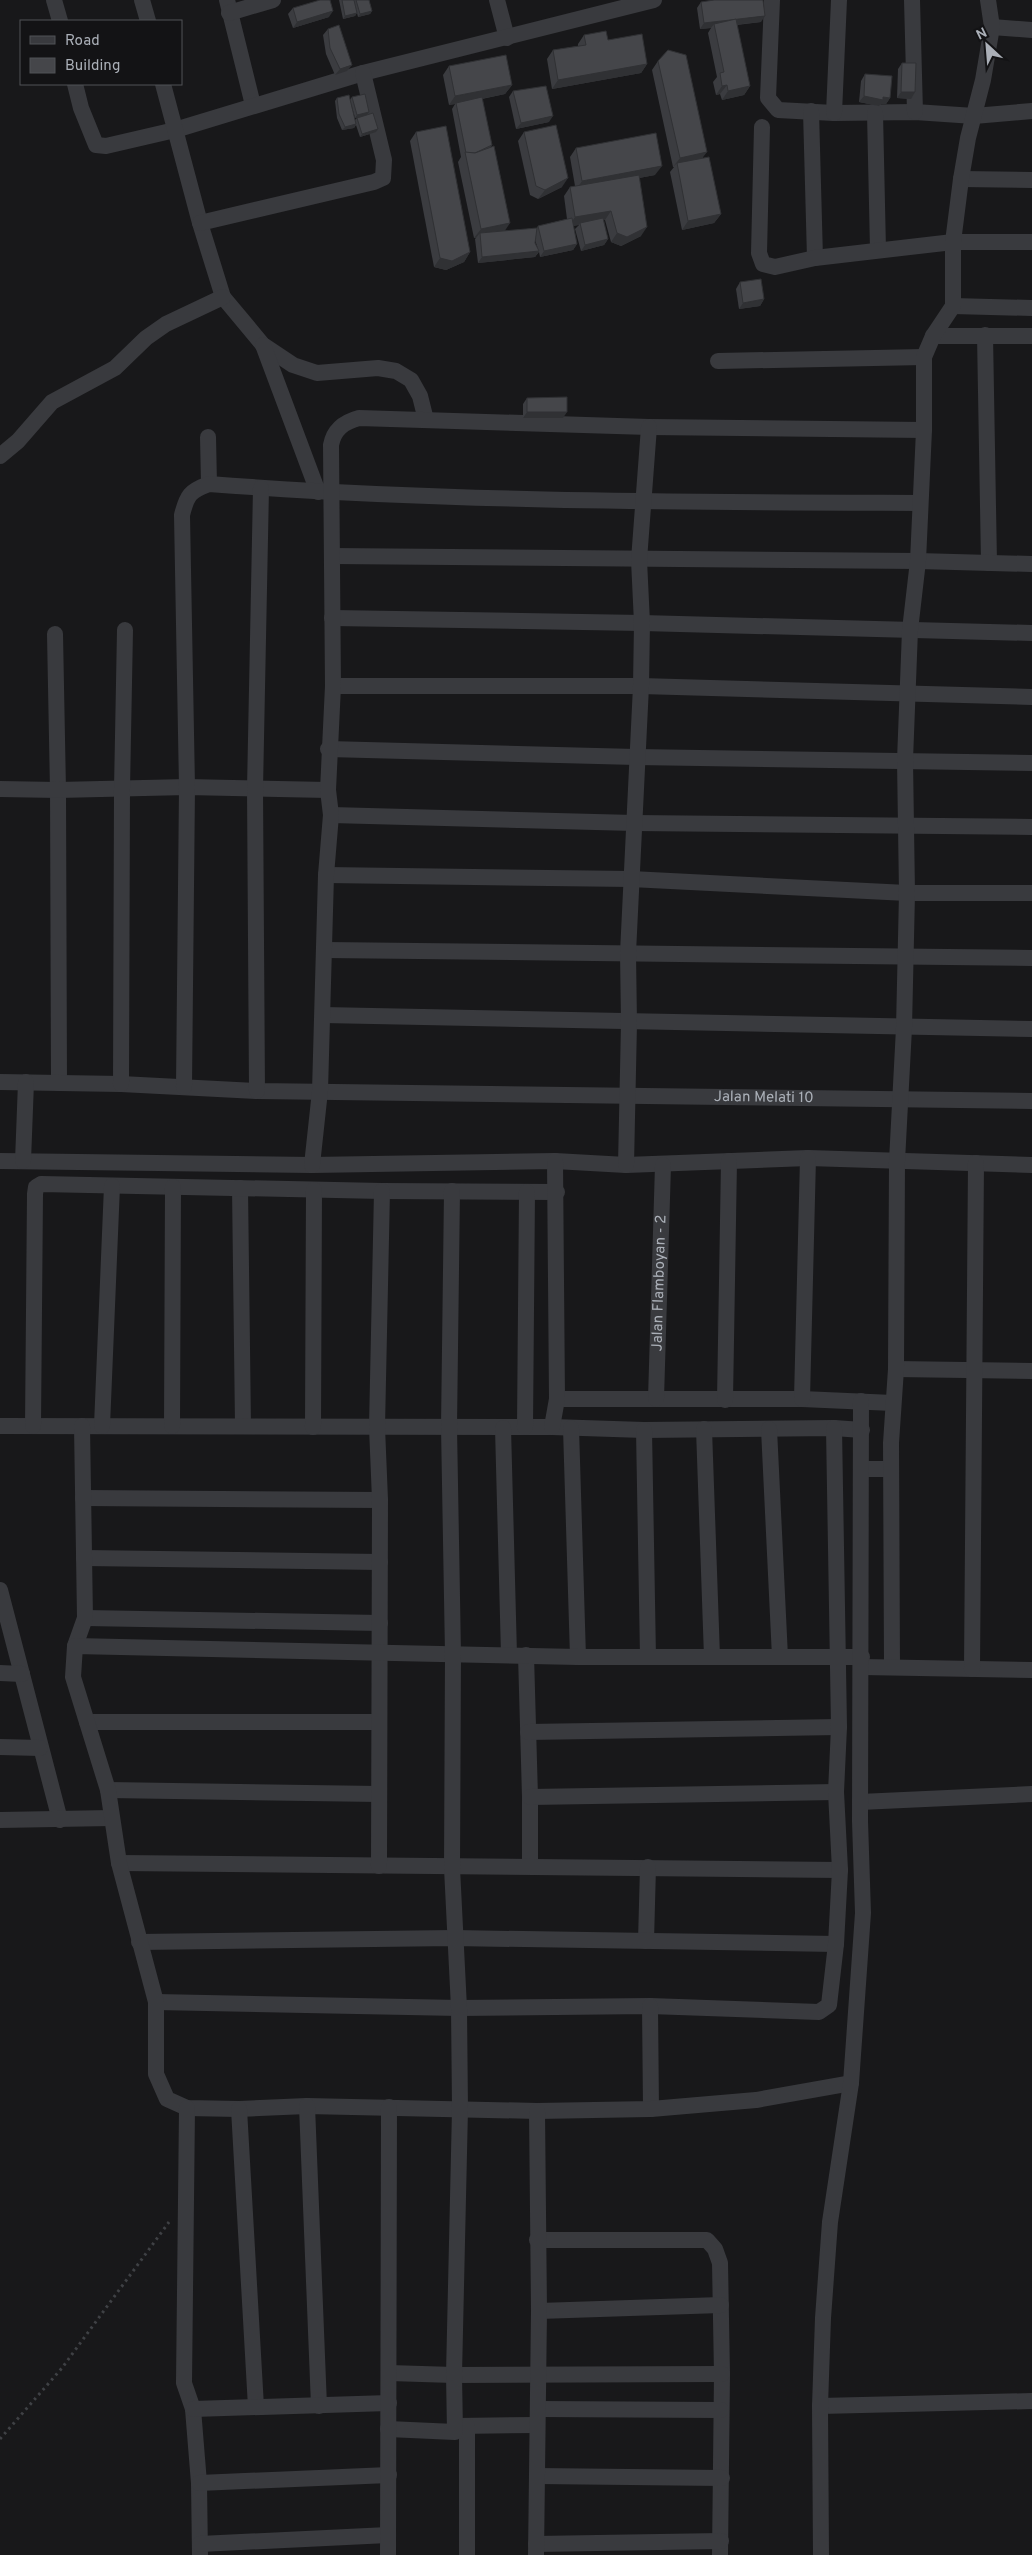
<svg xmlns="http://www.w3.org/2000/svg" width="1032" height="2555" font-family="Overpass,sans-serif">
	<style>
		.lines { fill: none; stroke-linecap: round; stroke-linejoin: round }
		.path { stroke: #3f4145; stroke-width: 3; stroke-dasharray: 2.5 4; stroke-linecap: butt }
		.street { stroke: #393a3e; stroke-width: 16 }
		.wall { fill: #3b3c40; fill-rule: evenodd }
		.shaded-wall { fill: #303134 }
		.building { fill: #45464a; stroke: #303134 }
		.labels { text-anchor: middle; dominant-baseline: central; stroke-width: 4.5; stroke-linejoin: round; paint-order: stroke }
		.street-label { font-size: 15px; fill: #abb0b8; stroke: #131315 }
	</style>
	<rect width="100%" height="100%" fill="#18181a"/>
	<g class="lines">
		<!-- path -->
		<path class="path" d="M0 2439 62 2368 169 2222"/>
		<!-- street -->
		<g class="street">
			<path d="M54 0 60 21"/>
			<path d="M142 0 148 21"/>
			<path d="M227 0 253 105"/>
			<path d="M497 0 507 38"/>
			<path d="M772 0 768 98 778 110 834 113 915 112 974 116 1032 111"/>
			<path d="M912 0 915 112"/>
			<path d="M229 13 273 0"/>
			<path d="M992 27 1032 30"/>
			<path d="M75 84 81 108 96 145 106 146 175 130 363 73 654 0"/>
			<path d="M163 84 200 223 223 297 263 345 293 365 317 373 378 368 396 371 411 380 420 396 426 420"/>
			<path d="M811 111 815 258"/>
			<path d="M834 113 839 0"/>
			<path d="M875 113 878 250"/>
			<path d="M762 127 759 253 763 264 775 267 815 258 953 242H1032"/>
			<path d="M961 179 1032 180"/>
			<path d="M200 223 374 182 383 178 384 160 363 73"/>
			<path d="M953 306 1032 308"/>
			<path d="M985 335 989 563"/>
			<path d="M933 336H1032"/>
			<path d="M263 345 318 492"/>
			<path d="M718 361 924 357"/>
			<path d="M208 437 209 484"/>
			<path d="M0 456 18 441 52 402 115 368 146 338 166 324 223 297"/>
			<path d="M332 556 918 561 1032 564"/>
			<path d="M332 618 642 623 1032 633"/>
			<path d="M55 634 58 790 59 1083"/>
			<path d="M333 686H641L1032 697"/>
			<path d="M328 749 636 757 1032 763"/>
			<path d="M0 789 58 790 187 787 328 790"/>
			<path d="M331 815 634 823 1032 827"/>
			<path d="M326 875 631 879 907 893H1032"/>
			<path d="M325 950 1032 958"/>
			<path d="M323 1015 1032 1029"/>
			<path id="s1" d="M0 1082 121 1084 257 1091 1032 1101"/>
			<path d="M121 1084 122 789 125 630"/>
			<path d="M184 1087 187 787 182 515C187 495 190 491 209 484 446 502 683 502 920 503"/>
			<path d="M257 1091 255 789 261 488"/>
			<path d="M0 1161 312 1165 555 1161 626 1165 808 1158 1032 1165"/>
			<path d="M23 1161 26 1082"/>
			<path d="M312 1165 320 1091 326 875 331 815 328 790 333 686 331 445C334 429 344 422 359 418L649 427 924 430"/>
			<path d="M626 1165 629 1023 628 953 641 686 642 623 639 560 649 427"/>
			<path d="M240 1188 243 1426"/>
			<path d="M896 1369 1032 1371"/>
			<path d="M557 1399H802L893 1403"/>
			<path id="s2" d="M656 1399 663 1165"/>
			<path d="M802 1399 808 1158"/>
			<path d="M725 1400 729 1161"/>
			<path d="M0 1426 552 1427 644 1430 834 1428 862 1430"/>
			<path d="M33 1426 35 1194 36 1187 41 1184 382 1191 557 1192"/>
			<path d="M102 1426 112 1186"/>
			<path d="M172 1426 173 1187"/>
			<path d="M313 1427 314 1190"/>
			<path d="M525 1427 527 1192"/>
			<path d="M552 1427 557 1399 555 1161"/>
			<path d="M503 1428 509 1655"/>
			<path d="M571 1428 578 1657"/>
			<path d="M704 1429 712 1657"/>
			<path d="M769 1429 780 1657"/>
			<path d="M644 1430 648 1657"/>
			<path d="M862 1469H891"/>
			<path d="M83 1498 380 1500"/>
			<path d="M84 1558 380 1562"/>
			<path d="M0 1590 60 1820"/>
			<path d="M85 1618 380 1623"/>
			<path d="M75 1646 85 1618 82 1426"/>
			<path d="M526 1655 530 1797V1866"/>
			<path d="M892 1666 891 1443 896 1369 897 1161 904 1028 907 893 905 760 910 630 918 561 924 430V357L933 336 953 306V242L961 179 968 138 983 80 992 27 988 0"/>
			<path d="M862 1667 1032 1670"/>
			<path d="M972 1669 976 1163"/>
			<path d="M0 1673 22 1674"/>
			<path d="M87 1722H379"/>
			<path d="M528 1732 839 1727"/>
			<path d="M0 1747 40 1748"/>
			<path d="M108 1790 379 1794"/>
			<path d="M530 1797 836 1792"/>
			<path d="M860 1802 1032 1794"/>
			<path d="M0 1820 111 1818"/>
			<path d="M119 1863 840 1870"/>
			<path d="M379 1866 380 1500 377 1427 382 1191"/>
			<path d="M646 1941 648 1867"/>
			<path d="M139 1942 454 1938 836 1944"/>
			<path d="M156 2002 459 2008 650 2006 819 2012 829 2005 836 1944 840 1870 836 1792 839 1727 834 1428"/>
			<path d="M650 2006 651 2109"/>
			<path d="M851 2083 756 2100 651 2109 537 2111 307 2106 239 2109 187 2108 167 2099 156 2074V2002L119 1863 108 1790 73 1677 75 1646 578 1657H862"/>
			<path d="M307 2106 319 2406"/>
			<path d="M187 2108 184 2383 193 2409 199 2483 200 2555"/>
			<path d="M239 2109 256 2407"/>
			<path d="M537 2240H707L715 2249 720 2263 722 2374 720 2555"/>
			<path d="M539 2311 721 2305"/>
			<path d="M389 2373 454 2375 722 2374"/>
			<path d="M820 2406 1032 2401"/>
			<path d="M193 2409 389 2403"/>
			<path d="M538 2409 721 2410"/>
			<path d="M457 2426 537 2425"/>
			<path d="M467 2426V2555"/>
			<path d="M388 2429 455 2432 454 2375 460 2109 459 2008 452 1868 453 1654 449 1427 452 1191"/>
			<path d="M537 2476 722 2478"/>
			<path d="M199 2483 389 2475"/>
			<path d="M200 2544 388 2535"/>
			<path d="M536 2544 721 2541"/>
			<path d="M388 2555 389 2107"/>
			<path d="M536 2555 539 2311 537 2111"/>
			<path d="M821 2555 820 2406 823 2318 830 2222 851 2083 863 1913 860 1821 861 1401"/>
		</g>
	</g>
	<!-- wall -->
	<g class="wall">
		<path d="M339 0H369L372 11 370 14 358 17 357 13 355 16 343 19Z"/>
		<path d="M701 2 761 22 737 25 750 86 744 95 722 100 720 94 716 95 713 82 717 77 708 33 711 28 700 29 697 8Z"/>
		<path d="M293 8 329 17 293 28 288 14Z"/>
		<path d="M328 29 347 71 335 75 326 54 323 35Z"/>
		<path d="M584 35 608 40 647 64 641 73 552 89 547 59 553 50 578 46V44Z"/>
		<path d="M658 61 703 158 721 214 714 223 682 230 670 172 674 167H673L652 70Z"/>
		<path d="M902 63 915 92 911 99 897 98 898 69Z"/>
		<path d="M449 66 512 85 505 94 482 99 492 145 490 148 504 231 537 228 538 226 567 219 564 196 570 187 575 186 570 157 576 148 655 175 639 178 641 236 621 246 611 242 605 220H603L608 239 604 245 581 251 575 229 579 225 573 226 577 244 573 250 540 257 539 252 535 257 478 263 475 239 476 238H474L458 162 461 157 452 109 455 104 449 105 443 75ZM536 238V243L538 249 535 243Z"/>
		<path d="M865 74 890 98 886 104H881L879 106 859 102 861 81Z"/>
		<path d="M513 91 549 122 516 129 509 97Z"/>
		<path d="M352 97 369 112 368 115 376 132 360 137 356 125 354 128 342 130 337 118 335 101 337 98 355 120 357 118 363 116 355 118 350 100Z"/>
		<path d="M416 132 470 252 464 262 446 270 434 267 410 141Z"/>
		<path d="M524 132 562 187 538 199 530 195 518 141Z"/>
		<path d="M740 282 764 299 760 306 739 309 736 289Z"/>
		<path d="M527 398 563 418H523V404Z"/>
	</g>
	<!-- shaded-wall -->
	<g class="shaded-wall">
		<path d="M333 11 329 17 293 28 297 22Z"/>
		<path d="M372 11 370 14 358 17 360 14Z"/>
		<path d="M357 13 355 16 343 19 345 16Z"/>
		<path d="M765 16 761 22 715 27 714 24 711 28 700 29 704 23Z"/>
		<path d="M647 64 641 73 552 89 558 80Z"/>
		<path d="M352 65 347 71 335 75 340 69Z"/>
		<path d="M512 85 505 94 456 104V103L455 104 449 105 455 96Z"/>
		<path d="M727 85 720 94 716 95 722 86Z"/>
		<path d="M750 86 744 95 722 100 728 91Z"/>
		<path d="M901 92H915L911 99 897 98Z"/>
		<path d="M864 96 883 97 890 98 886 104H881L879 106 859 102Z"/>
		<path d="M369 112 367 115 355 118 357 115Z"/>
		<path d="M553 116 549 122 516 129 521 123Z"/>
		<path d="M356 124 354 128 342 130 345 127Z"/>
		<path d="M378 129 376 132 360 137 362 134Z"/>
		<path d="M707 152 700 161 677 163 673 167 680 158Z"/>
		<path d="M662 166 655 175 576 190 582 181Z"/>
		<path d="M568 178 562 187 538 199 545 190Z"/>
		<path d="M611 211 605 220 580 224V223L579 225 569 226 575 217Z"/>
		<path d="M721 214 714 223 682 230 688 221Z"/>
		<path d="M510 223 504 232 480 233 476 238H474L481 229Z"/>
		<path d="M647 227 641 236 621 246 611 242 617 233Z"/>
		<path d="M608 239 604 245 581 251 585 245Z"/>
		<path d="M577 244 573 250 540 257 544 251Z"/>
		<path d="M539 251 535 257 478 263 482 257Z"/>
		<path d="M470 252 464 262 446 270 434 267 440 258Z"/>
		<path d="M764 299 760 306 739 309 743 303Z"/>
		<path d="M527 412H567L563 418H523Z"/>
	</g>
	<!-- building -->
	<g class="building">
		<path d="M320 0H330L333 11 297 22 293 8Z"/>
		<path d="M342 0H354L357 13 345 16Z"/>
		<path d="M356 0H369L372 11 360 14Z"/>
		<path d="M714 0H763L765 16 704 23 701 2Z"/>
		<path d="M736 19 750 86 728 91 727 85 722 86 720 73 724 72 714 24Z"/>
		<path d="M339 25 352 65 340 69 330 48 328 29Z"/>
		<path d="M606 31 608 40 642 34 647 64 558 80 553 50 586 45 584 35Z"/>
		<path d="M668 50 686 55 707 152 680 158 658 61Z"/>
		<path d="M506 55 512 85 455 96 449 66Z"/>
		<path d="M902 63H916L915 92H901Z"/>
		<path d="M865 74 892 76 890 98 883 97V100L864 96Z"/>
		<path d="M546 86 553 116 521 123 513 91Z"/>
		<path d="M365 94 369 112 357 115 352 97Z"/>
		<path d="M349 95 356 124 345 127 339 114 337 98Z"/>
		<path d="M482 97 492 145 475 153H466L456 103Z"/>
		<path d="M373 113 378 129 362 134 357 118Z"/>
		<path d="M556 125 568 178 545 190 536 186 524 132Z"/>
		<path d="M446 126 470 252 452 261 440 258 416 132Z"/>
		<path d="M656 133 662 166 582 181 576 148Z"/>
		<path d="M494 146 510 223 481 229 465 152 475 153Z"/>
		<path d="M709 157 721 214 688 221 677 163Z"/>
		<path d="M639 175 647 227 627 237 617 233 611 211 575 217 570 187Z"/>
		<path d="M572 218 577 244 544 251 538 226Z"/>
		<path d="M603 218 608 239 585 245 580 223Z"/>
		<path d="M537 228 535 243 539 251 482 257 480 233Z"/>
		<path d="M761 279 764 299 743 303 740 282Z"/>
		<path d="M567 397V412H527V398Z"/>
	</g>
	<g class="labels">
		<!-- street labels -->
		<g class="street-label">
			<text stroke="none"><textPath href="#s1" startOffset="764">Jalan Melati 10</textPath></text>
			<text stroke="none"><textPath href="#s2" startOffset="116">Jalan Flamboyan - 2</textPath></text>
		</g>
	</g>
	<!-- legend -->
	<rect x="20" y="20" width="162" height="65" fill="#131315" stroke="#505256"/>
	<rect x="30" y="36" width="25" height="8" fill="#393a3e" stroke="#505256"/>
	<text x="65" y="45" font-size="15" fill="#abb0b8">Road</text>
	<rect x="30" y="58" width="25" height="15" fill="#45464a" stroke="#505256"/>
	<text x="65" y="70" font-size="15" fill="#abb0b8">Building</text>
	<!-- north arrow -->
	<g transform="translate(987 45) rotate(334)" stroke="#131315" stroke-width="4" paint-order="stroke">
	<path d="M0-4L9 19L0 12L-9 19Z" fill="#abb0b8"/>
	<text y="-8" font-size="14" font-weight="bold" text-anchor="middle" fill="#abb0b8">N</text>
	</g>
</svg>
